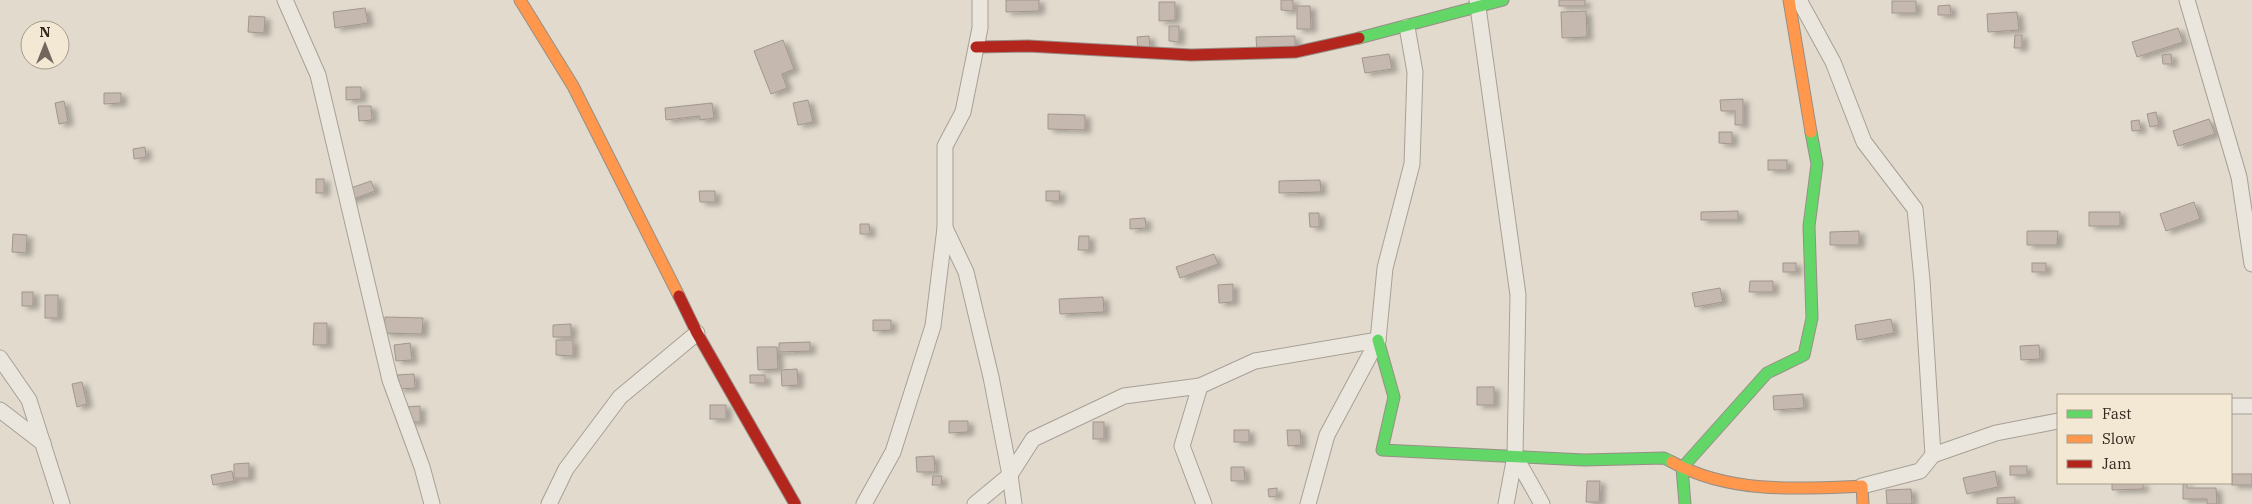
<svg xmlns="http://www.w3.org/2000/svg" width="2252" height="504" font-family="'IBM Plex Serif',serif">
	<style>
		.building { fill: #c5b9af; stroke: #a2968d; filter: url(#shadow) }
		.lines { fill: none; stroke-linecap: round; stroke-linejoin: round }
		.street-casing { stroke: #a7a096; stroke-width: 17 }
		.fast-casing { stroke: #978f86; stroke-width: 13 }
		.slow-casing { stroke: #978f86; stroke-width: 13 }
		.jam-casing { stroke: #978f86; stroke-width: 13 }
		.street { stroke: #eae6de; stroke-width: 15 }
		.fast { stroke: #63d668; stroke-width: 11 }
		.slow { stroke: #ff974d; stroke-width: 11 }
		.jam { stroke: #b3261e; stroke-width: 11 }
	</style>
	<defs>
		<filter id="shadow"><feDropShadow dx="5.5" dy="3" stdDeviation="2.5" flood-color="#0004"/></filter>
	</defs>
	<rect width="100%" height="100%" fill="#e2dacd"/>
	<!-- building -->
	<g class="building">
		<path d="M1006 0H1039V11L1006 12Z"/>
		<path d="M1281 0H1293V11L1281 10Z"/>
		<rect x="1559" y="0" width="26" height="6"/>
		<rect x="1892" y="1" width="24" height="12"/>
		<path d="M1159 2H1175V20L1159 21Z"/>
		<path d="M1950 5 1951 15H1938V6Z"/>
		<path d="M1297 6H1310L1311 29H1297Z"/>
		<path d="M365 8 368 23 335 28 333 12Z"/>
		<path d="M1586 11 1587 37 1562 38 1561 12Z"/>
		<path d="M2017 12 2019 30 1988 32 1987 14Z"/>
		<path d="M249 16 265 17 264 33 248 32Z"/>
		<path d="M1169 26H1179V42L1169 41Z"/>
		<path d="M2178 28 2183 42 2137 57 2132 42Z"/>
		<path d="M2015 35H2022V48H2014Z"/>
		<path d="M1149 36 1150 50 1138 51 1137 37Z"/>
		<path d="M1295 36V51L1257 52 1256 37Z"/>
		<path d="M783 40 794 69 782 74 787 88 771 94 754 51Z"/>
		<path d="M1389 54 1392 69 1365 73 1362 58Z"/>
		<path d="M2171 54 2172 64H2163L2162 55Z"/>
		<path d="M346 87H361V99L346 100Z"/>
		<path d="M104 93H121V103L104 104Z"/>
		<path d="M1743 99V125H1735V111H1721L1720 100Z"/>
		<path d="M808 100 813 122 798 125 793 103Z"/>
		<path d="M64 101 68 122 59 124 55 103Z"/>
		<path d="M712 103 714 118 700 120 699 116 666 120 665 108Z"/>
		<path d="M358 106H371L372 120 359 121Z"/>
		<path d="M2156 112 2159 125 2150 127 2147 114Z"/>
		<path d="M1048 114 1085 115V130L1048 129Z"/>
		<path d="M2209 119 2215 134 2178 146 2173 131Z"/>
		<path d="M2139 120 2141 130 2132 131 2131 121Z"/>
		<path d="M1719 132H1732V144L1719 143Z"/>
		<path d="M145 147 146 157 134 159 133 149Z"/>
		<rect x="1768" y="160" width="19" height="10"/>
		<rect x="316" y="179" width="8" height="14"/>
		<path d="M1320 180 1321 192 1279 193V181Z"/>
		<path d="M371 181 375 191 348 201 345 190Z"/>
		<path d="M699 191H715V202H700Z"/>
		<path d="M1046 191H1060L1059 201H1046Z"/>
		<path d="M2194 202 2200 219 2166 231 2160 214Z"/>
		<path d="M1738 211V220H1701V212Z"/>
		<rect x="2089" y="212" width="31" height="14"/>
		<path d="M1309 213H1319V227H1310Z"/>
		<path d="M1145 218 1146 228 1130 229V219Z"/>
		<path d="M860 224H869L870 234H860Z"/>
		<path d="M1859 231V245H1830V232Z"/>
		<path d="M2027 231H2058L2057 245H2027Z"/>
		<path d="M13 234 27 235 26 253 12 252Z"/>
		<path d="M1079 236H1089V250H1078Z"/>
		<path d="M1214 254 1218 264 1180 278 1176 267Z"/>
		<rect x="1783" y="263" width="13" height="9"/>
		<rect x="2032" y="263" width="14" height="9"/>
		<path d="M1750 281H1773V292H1749Z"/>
		<path d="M1233 284V302L1219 303 1218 285Z"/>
		<path d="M1720 288 1723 302 1695 307 1692 293Z"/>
		<rect x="22" y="292" width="11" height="14"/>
		<rect x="45" y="295" width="13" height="23"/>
		<path d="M1103 297 1104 312 1060 314 1059 299Z"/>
		<path d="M385 317 423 318 422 334 384 333Z"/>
		<path d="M1891 319 1894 333 1857 340 1855 325Z"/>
		<path d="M873 320H891V330L873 331Z"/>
		<path d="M314 323H327V345H313Z"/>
		<path d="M571 324V337H553V325Z"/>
		<path d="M556 340H573V356L556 355Z"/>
		<path d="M810 342V351L779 352V343Z"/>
		<path d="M410 343 412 360 396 361 394 345Z"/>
		<path d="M2039 345 2040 359 2021 360 2020 346Z"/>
		<path d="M757 347H777L778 369 758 370Z"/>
		<path d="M797 369 798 385 782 386 781 370Z"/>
		<path d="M414 374 415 388 398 389 397 375Z"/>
		<rect x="750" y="375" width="15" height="8"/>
		<path d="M82 382 87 404 77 407 72 384Z"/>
		<rect x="1477" y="387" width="17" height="18"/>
		<path d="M1803 394 1804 408 1774 410 1773 396Z"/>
		<rect x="710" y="405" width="16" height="14"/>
		<path d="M420 406V422H405V407Z"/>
		<path d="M949 421H968V432L949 433Z"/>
		<rect x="1093" y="422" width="11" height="17"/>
		<rect x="1234" y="430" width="15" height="12"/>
		<path d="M1287 430H1300L1301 445 1288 446Z"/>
		<path d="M934 456 935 472H917L916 457Z"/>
		<path d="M249 463V478H234V464Z"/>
		<rect x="2010" y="466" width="17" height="9"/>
		<path d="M1231 467H1244L1245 481H1231Z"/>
		<path d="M232 471 234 481 213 485 211 475Z"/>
		<path d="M1995 471 1998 487 1967 494 1963 478Z"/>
		<rect x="2232" y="474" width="20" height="11"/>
		<path d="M933 476H942L941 485H932Z"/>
		<path d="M1587 481H1600L1599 502H1586Z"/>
		<path d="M2112 483H2143V489L2112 490Z"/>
		<path d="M2183 483H2187V488H2216L2217 504H2207V499H2183Z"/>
		<path d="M1277 488V496L1269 497 1268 489Z"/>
		<path d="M1911 489 1912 504H1887L1886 490Z"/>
		<path d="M2015 497V504H1997V498Z"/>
	</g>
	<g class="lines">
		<defs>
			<g id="street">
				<path d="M285 0 318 75 390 380 422 467 432 504"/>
				<path d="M1477 0 1518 295 1515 456 1506 504"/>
				<path d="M1799 0 1833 62 1864 142 1915 209 1922 280 1933 455"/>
				<path d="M2187 0 2239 177 2252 264"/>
				<path d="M945 228 966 272 991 377 1010 475 1014 504"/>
				<path d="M0 358 29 400 62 504"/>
				<path d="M1200 386 1182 446 1204 504"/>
				<path d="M2231 406H2252"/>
				<path d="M0 410 43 443"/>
				<path d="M1515 456 1542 504"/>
				<path d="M1862 486 1920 471 1933 455 1996 433 2058 421"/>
				<path d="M549 504 566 469 620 397 697 333"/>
				<path d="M864 504 893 452 933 326 945 228V146L963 112 980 28V0"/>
				<path d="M975 504 1010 475 1033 439 1124 396 1200 386 1255 361 1378 340"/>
				<path d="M1308 504 1327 435 1378 340 1385 268 1412 164 1415 72 1407 27"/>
			</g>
			<g id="fast">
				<path d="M1359 38 1503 0"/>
				<path d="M1378 340 1394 397 1382 450 1584 460 1664 458 1672 462"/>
				<path d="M1685 504 1682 468 1767 373 1804 355 1812 318 1809 226 1817 164 1811 132"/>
			</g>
			<g id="slow">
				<path d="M520 0 573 86 679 296"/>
				<path d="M1789 0 1811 132"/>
				<path d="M1672 462C1730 494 1799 489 1862 486L1863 504"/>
			</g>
			<g id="jam">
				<path d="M976 47 1028 46 1191 55 1296 52 1359 38"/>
				<path d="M679 296 697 333 795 504"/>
			</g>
		</defs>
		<!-- street casing -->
		<use href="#street" class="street-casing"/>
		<!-- fast casing -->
		<use href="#fast" class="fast-casing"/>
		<!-- slow casing -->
		<use href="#slow" class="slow-casing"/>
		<!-- jam casing -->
		<use href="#jam" class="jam-casing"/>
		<!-- street -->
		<use href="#street" class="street"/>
		<!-- fast -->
		<use href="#fast" class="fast"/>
		<!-- slow -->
		<use href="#slow" class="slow"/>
		<!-- jam -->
		<use href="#jam" class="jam"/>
	</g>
	<!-- legend -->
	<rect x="2057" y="394" width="175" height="90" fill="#f2e8d4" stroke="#a69c8c"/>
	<rect x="2067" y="410" width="25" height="8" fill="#63d668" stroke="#a69c8c"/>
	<text x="2102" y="419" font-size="15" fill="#35291f">Fast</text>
	<rect x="2067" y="435" width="25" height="8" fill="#ff974d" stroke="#a69c8c"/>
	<text x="2102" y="444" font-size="15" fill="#35291f">Slow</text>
	<rect x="2067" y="460" width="25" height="8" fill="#b3261e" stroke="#a69c8c"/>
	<text x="2102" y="469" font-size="15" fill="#35291f">Jam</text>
	<!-- north arrow -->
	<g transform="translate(45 45)"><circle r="24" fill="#f2e8d4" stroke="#a69c8c"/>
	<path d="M0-4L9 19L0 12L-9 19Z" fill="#72675c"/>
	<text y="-8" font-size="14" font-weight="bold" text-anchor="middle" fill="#35291f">N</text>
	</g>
</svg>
